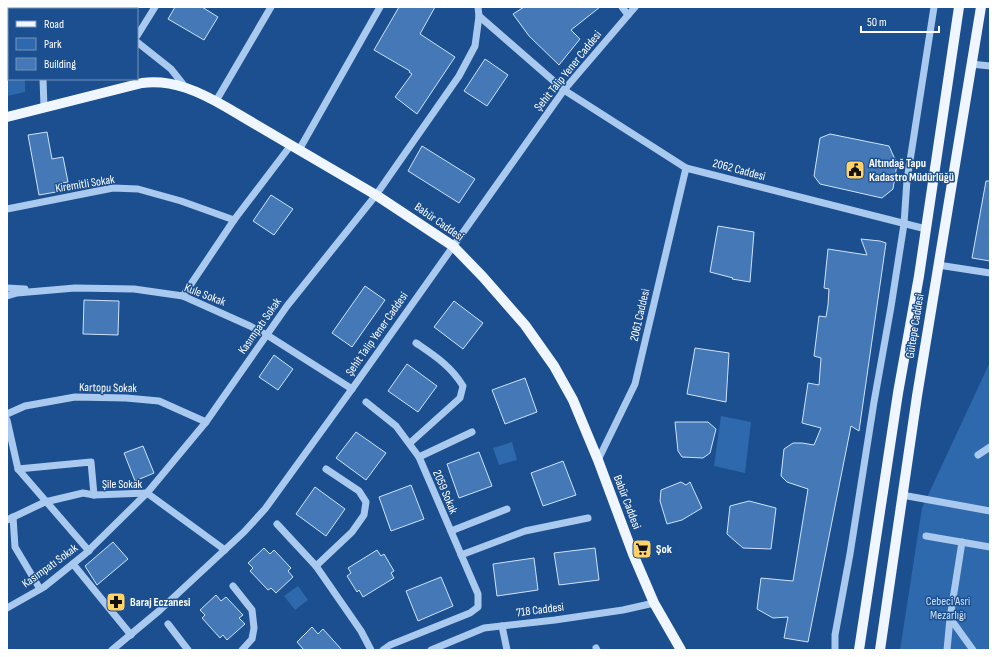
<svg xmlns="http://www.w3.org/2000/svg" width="997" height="657" font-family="'Sofia Sans Condensed',sans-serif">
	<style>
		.green { fill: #2e69ad }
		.building { fill: #4478b7; stroke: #cfe3fa }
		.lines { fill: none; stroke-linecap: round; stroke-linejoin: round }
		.minor { stroke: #a9c9ee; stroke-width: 7 }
		.major { stroke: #f0f6ff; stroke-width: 10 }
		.labels { text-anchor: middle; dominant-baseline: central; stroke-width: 3; stroke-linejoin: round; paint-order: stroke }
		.street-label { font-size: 12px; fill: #fff; stroke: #1b4f8f }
		.poi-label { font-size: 12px; font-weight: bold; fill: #fff; stroke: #1b4f8f; text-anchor: start }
		.park-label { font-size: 12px; fill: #cfe3fa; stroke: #1b4f8f }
	</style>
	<rect width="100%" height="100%" fill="#1b4f8f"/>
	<!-- green -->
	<g class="green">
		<path d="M9 61V79H25V92L7 96V62Z"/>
		<path d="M990 362V650H900L922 508Z"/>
		<path d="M721 416 751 422 745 473 714 466Z"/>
		<path d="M512 442 517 460 499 465 493 448Z"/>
		<path d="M298 586 308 600 295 610 284 596Z"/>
	</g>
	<!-- building -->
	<g class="building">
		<path d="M175 7H202L218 17 204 40 168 19Z"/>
		<path d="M399 7H435L420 34 455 57 417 114 395 97 412 74 409 72 410 71 374 50Z"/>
		<path d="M524 7H600L571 30 580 39 559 65 529 36 513 14Z"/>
		<path d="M485 59 508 75 487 106 464 91Z"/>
		<path d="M47 132 52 159 63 157 68 182 55 184 56 192 39 195 28 135Z"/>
		<path d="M830 134 889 146 897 164 893 189 882 198 820 184 814 176 820 138Z"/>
		<path d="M422 146 475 179 459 203 408 171Z"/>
		<path d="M986 181H990V261L972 258Z"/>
		<path d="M271 195 293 209 274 235 253 221Z"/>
		<path d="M718 226 754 232 750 282 732 279 733 278 710 272Z"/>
		<path d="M861 239 880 241 886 243 859 431 851 426 808 642 784 638 788 617 773 618 757 609 761 578 793 581 808 489 787 482 781 476 784 449 793 443H802L814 445 821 428 802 423 808 383 819 385 821 358 814 356 819 316 826 317 828 305 829 289 824 288 828 249 867 255Z"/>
		<path d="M365 286 385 300 352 347 332 333Z"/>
		<path d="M84 300 119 301 118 335 83 334Z"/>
		<path d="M454 301 483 323 463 349 434 327Z"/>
		<path d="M695 348 729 353 726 402 687 394Z"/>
		<path d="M274 355 293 369 278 390 259 377Z"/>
		<path d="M407 364 437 386 418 412 388 391Z"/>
		<path d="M525 378 537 412 505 424 492 390Z"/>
		<path d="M675 422H708L716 429 710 453 703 458 682 457 678 451Z"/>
		<path d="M356 432 386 453 366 480 336 458Z"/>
		<path d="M143 446 154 473 135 481 124 453Z"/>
		<path d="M479 452 492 486 459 498 447 464Z"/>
		<path d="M563 461 576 495 543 506 531 473Z"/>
		<path d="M681 482 686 485 690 482 702 508 682 520 667 524 660 501 661 490Z"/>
		<path d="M411 485 424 519 391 531 379 497Z"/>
		<path d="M315 487 345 509 326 536 296 514Z"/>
		<path d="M749 501 776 508 771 549 743 548 727 534 730 506Z"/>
		<path d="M113 542 128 559 97 585 85 566Z"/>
		<path d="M264 548 270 554 274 550 291 568 288 571 293 577 276 593 271 588 268 590 250 571 253 568 248 563Z"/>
		<path d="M595 548 599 580 559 585 554 553Z"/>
		<path d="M377 550 381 556 384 554 394 571 391 573 394 578 363 597 359 590 357 592 347 576 351 573 348 568Z"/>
		<path d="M534 558 538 590 497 596 493 564Z"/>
		<path d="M441 577 453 606 418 621 406 591Z"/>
		<path d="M216 595 221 601 226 597 243 615 239 618 245 624 227 640 223 635 220 638 202 618 205 615 200 610Z"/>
		<path d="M312 627 318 634 323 629 342 650H304L297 642Z"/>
	</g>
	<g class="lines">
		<!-- minor -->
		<g class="minor">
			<path d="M40 7V9"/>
			<path d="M622 7 628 15"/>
			<path d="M479 16 564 90 686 168 926 229"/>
			<path d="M137 36 155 7"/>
			<path d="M137 42 171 69 186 88"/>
			<path d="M7 52 9 51"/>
			<path d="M971 64 990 66"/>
			<path d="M43 79 44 107"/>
			<path d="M216 101 271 7"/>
			<path d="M299 150 380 7"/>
			<path d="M7 209 113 188 138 189 181 201 234 220"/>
			<path d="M938 265 990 273"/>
			<path d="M7 288 25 289"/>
			<path d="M7 296 17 293 75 288 134 289 183 296 250 326 267 335 352 389"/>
			<path d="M183 296 234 220 291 145"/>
			<path d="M366 402 396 426 419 457 478 594V607L470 613 390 645 383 650"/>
			<path d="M7 414 25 406 75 397 126 398 159 401 206 422"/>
			<path d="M7 420 18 469 89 551"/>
			<path d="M410 443 460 398 463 386C451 366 435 356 416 343"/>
			<path d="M978 455 990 447"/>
			<path d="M419 457 472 432"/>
			<path d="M598 460 635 384 686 168"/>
			<path d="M18 469 91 462 94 495"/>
			<path d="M902 495 990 511"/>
			<path d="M13 517 15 547 40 589"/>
			<path d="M7 520 45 502 83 493 94 495 147 493 225 550"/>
			<path d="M277 524 316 566 361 631 371 650"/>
			<path d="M451 531 507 509"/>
			<path d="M926 536 990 547"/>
			<path d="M461 555 525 531 588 518"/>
			<path d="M73 564 131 635"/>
			<path d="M316 566 352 532 364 515 366 502 359 491 326 469"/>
			<path d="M233 586 252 610 254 628 252 639 242 650"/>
			<path d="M7 608 44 587 85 554 147 493 206 422 287 306 376 195 459 76 475 46 479 16 478 7"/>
			<path d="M950 618 973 650"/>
			<path d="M168 624 188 650"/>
			<path d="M502 626 507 650"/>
			<path d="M596 648 597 650"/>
			<path d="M112 650 160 610 244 532 265 509 352 389 564 90 635 7"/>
			<path d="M431 650 484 628 555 620 623 610 654 603"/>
			<path d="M835 650V635L850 554 874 402 891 307 904 224 907 180 934 7"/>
			<path d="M947 650 950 618 962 542"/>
		</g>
		<!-- major -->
		<g class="major">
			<path d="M7 117 142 83C173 79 200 92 226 107L376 195 453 246 483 277 525 325 554 366 573 400 598 460 633 554 654 603 681 650"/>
			<path d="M859 650 898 393 919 276 959 7"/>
			<path d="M880 650 917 396 981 7"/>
		</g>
	</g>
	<!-- icons -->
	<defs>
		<symbol id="civic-square" viewBox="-11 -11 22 22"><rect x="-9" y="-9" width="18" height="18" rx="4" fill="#ffd166" stroke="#1b4f8f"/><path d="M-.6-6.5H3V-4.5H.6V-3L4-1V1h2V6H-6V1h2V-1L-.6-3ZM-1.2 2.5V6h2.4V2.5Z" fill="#111"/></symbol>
		<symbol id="supermarket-square" viewBox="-11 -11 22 22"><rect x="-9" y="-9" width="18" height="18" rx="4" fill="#ffd166" stroke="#1b4f8f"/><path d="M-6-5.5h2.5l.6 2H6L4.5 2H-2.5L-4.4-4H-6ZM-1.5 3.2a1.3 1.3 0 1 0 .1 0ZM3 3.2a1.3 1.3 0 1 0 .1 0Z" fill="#111"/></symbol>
		<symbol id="pharmacy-square" viewBox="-11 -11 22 22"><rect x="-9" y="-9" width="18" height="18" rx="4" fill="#ffd166" stroke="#1b4f8f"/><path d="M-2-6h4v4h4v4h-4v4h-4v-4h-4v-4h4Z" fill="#111"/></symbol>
	</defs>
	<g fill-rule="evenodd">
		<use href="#civic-square" x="844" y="159" width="22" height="22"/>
		<use href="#supermarket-square" x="631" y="538" width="22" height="22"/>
		<use href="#pharmacy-square" x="105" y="591" width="22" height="22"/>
	</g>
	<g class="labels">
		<!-- street labels -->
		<g class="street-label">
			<text transform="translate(568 71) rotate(-51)">Şehit Talip Yener Caddesi</text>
			<text transform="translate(739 170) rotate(15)">2062 Caddesi</text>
			<text transform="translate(85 184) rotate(-9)">Kiremitli Sokak</text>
			<text transform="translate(439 222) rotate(35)">Babür Caddesi</text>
			<text transform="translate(205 295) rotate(21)">Kule Sokak</text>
			<text transform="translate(640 315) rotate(-77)">2061 Caddesi</text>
			<text transform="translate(260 326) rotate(-55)">Kasımpatı Sokak</text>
			<text transform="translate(915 326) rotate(-81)">Gültepe Caddesi</text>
			<text transform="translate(377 334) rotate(-55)">Şehit Talip Yener Caddesi</text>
			<text transform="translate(108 388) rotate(1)">Kartopu Sokak</text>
			<text x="122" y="484">Şile Sokak</text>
			<text transform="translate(445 492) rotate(67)">2059 Sokak</text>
			<text transform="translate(627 502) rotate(69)">Babür Caddesi</text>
			<text transform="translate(50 566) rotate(-36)">Kasımpatı Sokak</text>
			<text transform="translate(540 610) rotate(-7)">718 Caddesi</text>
		</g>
		<!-- poi labels -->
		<g class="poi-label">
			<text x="869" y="163">Altındağ Tapu<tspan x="869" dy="14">Kadastro Müdürlüğü</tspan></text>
			<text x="656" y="549">Şok</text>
			<text x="130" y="602">Baraj Eczanesi</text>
		</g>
		<!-- park labels -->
		<g class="park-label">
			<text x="948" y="601">Cebeci Asri<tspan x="948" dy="14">Mezarlığı</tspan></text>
		</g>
	</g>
	<!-- border -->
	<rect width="997" height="657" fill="none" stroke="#ffffff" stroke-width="16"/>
	<!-- legend -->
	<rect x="8" y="8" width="130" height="72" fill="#1b4f8f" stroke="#7695bc"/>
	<rect x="16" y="21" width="20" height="6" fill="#f0f6ff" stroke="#7695bc"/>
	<text x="44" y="28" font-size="12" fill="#ffffff">Road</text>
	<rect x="16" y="38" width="20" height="12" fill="#2e69ad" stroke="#7695bc"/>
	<text x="44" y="48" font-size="12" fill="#ffffff">Park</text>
	<rect x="16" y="58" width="20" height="12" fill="#4478b7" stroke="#7695bc"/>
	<text x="44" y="68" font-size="12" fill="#ffffff">Building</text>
	<!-- scale -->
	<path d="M861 26v6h78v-6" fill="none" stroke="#ffffff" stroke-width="2"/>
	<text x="867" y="26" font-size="12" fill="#ffffff" stroke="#1b4f8f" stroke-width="3" paint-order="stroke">50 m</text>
</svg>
